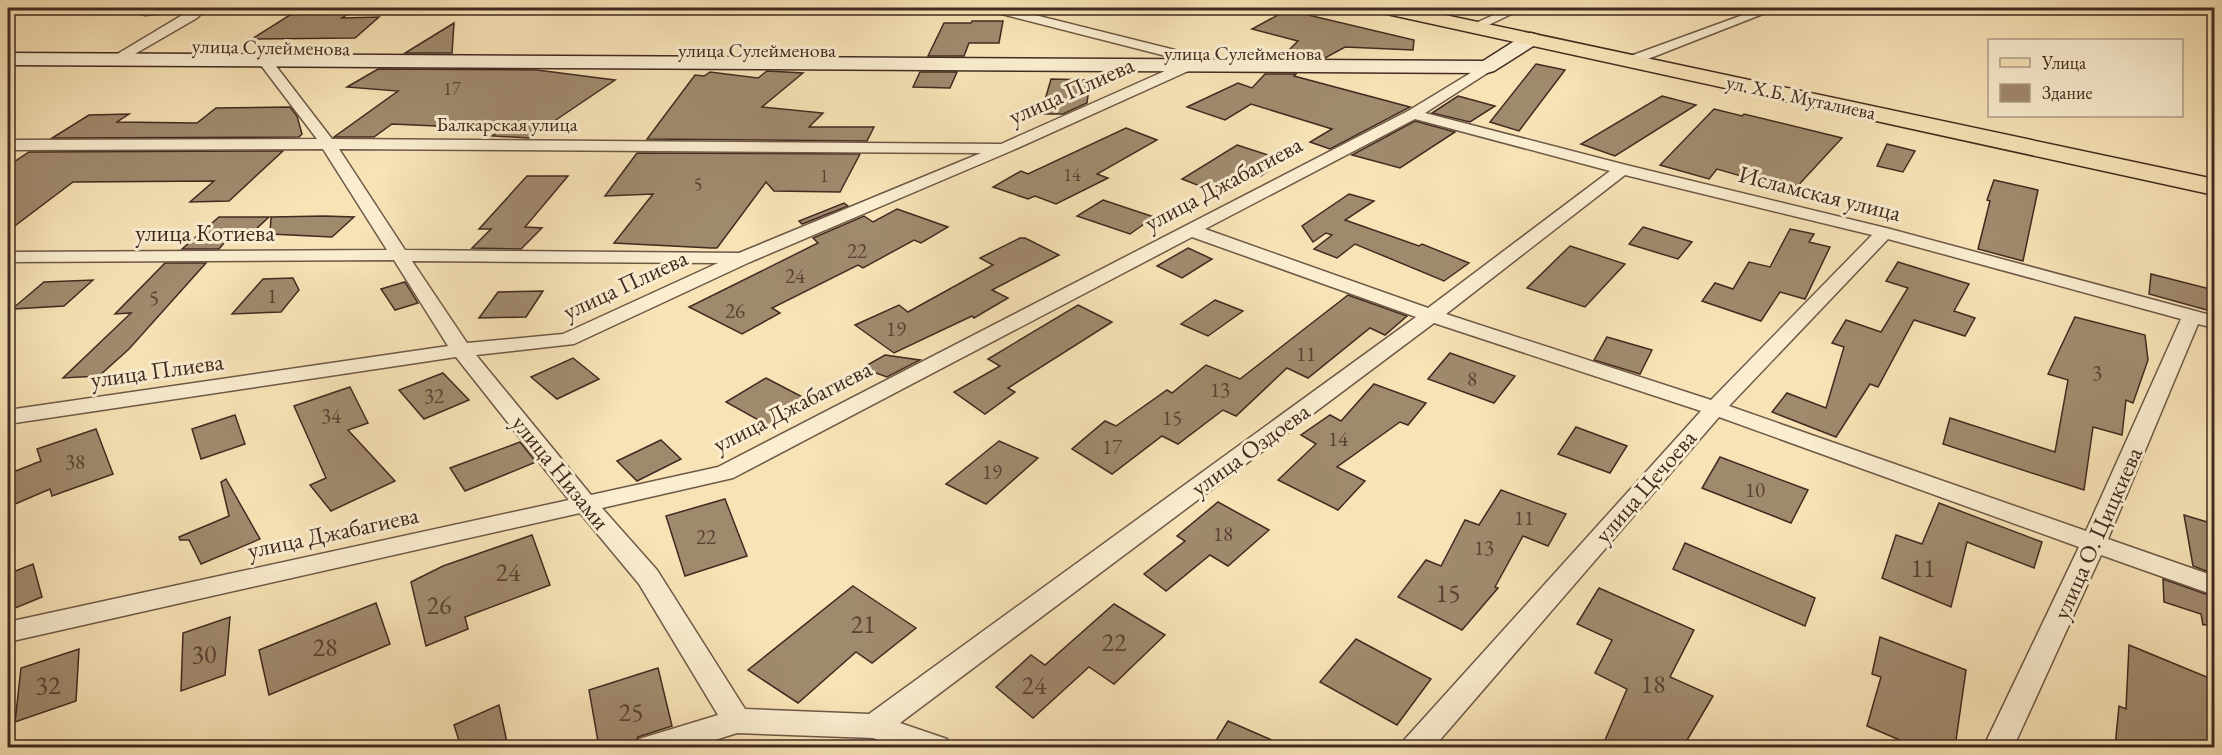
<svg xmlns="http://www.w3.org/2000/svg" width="2222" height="755" font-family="'EB Garamond',serif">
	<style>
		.building { fill: #a08a6e; stroke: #412a20; stroke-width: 1.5 }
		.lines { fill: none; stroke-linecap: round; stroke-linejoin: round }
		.street-casing { stroke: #6e5846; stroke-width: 3 }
		.secondary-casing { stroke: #412a20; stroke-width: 3 }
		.primary-casing { stroke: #412a20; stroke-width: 3 }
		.street { fill: #faedd0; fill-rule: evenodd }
		.secondary { fill: #faedd0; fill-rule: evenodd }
		.primary { fill: #f7e3b6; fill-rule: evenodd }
		.labels { text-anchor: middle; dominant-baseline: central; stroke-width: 6; stroke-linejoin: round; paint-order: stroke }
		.far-number-label { font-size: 18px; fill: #594234 }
		.far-street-label { font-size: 20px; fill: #412a20; stroke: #faedd0 }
		.number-label { font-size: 21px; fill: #594234 }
		.street-label { font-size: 24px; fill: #412a20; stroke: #faedd0 }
		.near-number-label { font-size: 26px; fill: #594234 }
	</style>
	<rect width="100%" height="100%" fill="#f7e3b6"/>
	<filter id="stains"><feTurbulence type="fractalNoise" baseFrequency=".00333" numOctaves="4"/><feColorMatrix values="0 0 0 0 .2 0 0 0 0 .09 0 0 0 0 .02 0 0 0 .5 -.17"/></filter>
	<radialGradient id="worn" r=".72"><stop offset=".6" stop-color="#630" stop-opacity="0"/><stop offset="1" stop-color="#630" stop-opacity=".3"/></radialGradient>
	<!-- building -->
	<g class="building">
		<path d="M1287 10 1414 40 1413 50 1345 47 1325 58H1281L1298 41 1252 29Z"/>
		<path d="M351 12 342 18 379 17 355 38 252 39 293 13Z"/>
		<path d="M972 21H1003L999 43H969L964 56H928L944 23H971Z"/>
		<path d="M454 23 452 53H405Z"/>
		<path d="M1536 64 1565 70 1519 131 1490 122Z"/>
		<path d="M378 69 537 70 615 80 529 138 492 136 503 129 392 124 374 137H334L398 91 347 87Z"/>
		<path d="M767 71 803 73 762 107 823 113 809 127H874L867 141 647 139 695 75 704 76 710 72 758 78Z"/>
		<path d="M920 72H957L950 88 913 87Z"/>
		<path d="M1265 74H1296L1294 76 1410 107 1330 149 1310 142 1332 129 1251 104 1225 120 1187 107 1238 83 1252 88Z"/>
		<path d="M1051 79 1090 80 1087 103 1063 114H1041Z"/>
		<path d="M1458 96 1495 106 1470 122 1432 113Z"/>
		<path d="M1662 96 1696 105 1615 156 1581 144Z"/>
		<path d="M290 107 297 116 302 134 299 137 52 138 89 115 129 114 117 122 197 123 216 108Z"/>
		<path d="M1714 109 1742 116 1744 114 1842 138 1793 191 1717 169 1709 179 1660 165Z"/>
		<path d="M1415 121 1455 132 1400 168 1352 155Z"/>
		<path d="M1126 128 1157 140 1097 174 1108 178 1056 204 1035 196 1028 199 993 187 1021 171 1028 174Z"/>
		<path d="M1887 144 1915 151 1903 172 1877 166Z"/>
		<path d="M1237 145 1284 160 1261 176 1251 172 1218 193 1182 179Z"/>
		<path d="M283 151 229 201 190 202 214 181 73 182 8 231V166L29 152Z"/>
		<path d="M637 153 860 154 840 192 774 191 766 182 717 248H711L614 243 653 194 605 196Z"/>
		<path d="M527 176H568L525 227 542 228 521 249 472 248 491 229H479Z"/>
		<path d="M1994 180 2038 190 2023 261 1978 249 1990 201 1987 200Z"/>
		<path d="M1349 194 1374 201 1345 220 1419 246 1422 244 1469 263 1444 281 1355 244 1337 258 1314 249 1332 235 1326 233 1313 242 1302 226Z"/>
		<path d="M1103 200 1154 217 1130 234 1077 216Z"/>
		<path d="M844 203 848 206 802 224 799 221Z"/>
		<path d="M897 209 948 227 921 243 914 240 863 268 858 265 772 308 780 313 742 334 689 307 818 243 813 238 864 216 873 222Z"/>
		<path d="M219 217H269L242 242H225L219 249H182Z"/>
		<path d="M271 217 324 216 354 217 332 237 270 234Z"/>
		<path d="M1643 227 1692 242 1678 259 1629 244Z"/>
		<path d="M1790 229 1814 234 1809 242 1830 247 1805 299 1780 292 1761 321 1702 301 1715 283 1733 289 1749 262 1770 267Z"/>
		<path d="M1020 238H1025L1059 255 992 290 1008 298 974 318 972 316 894 353 855 325 899 305 908 312 993 265 980 258Z"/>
		<path d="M1570 246 1625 264 1585 307 1527 288Z"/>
		<path d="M1188 248 1212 259 1182 278 1157 266Z"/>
		<path d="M1898 262 1969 284 1954 311 1975 318 1965 336 1914 320 1878 387 1870 384 1836 437 1772 412 1787 393 1826 408 1844 347 1832 343 1846 320 1881 332 1908 288 1886 281Z"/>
		<path d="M165 263H206L129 349 99 376 63 378 131 313 115 314Z"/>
		<path d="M2151 274 2214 290V312L2149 294Z"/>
		<path d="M293 278 299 290 281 312 232 314 263 279Z"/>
		<path d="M93 280 64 306 12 309 44 282Z"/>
		<path d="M405 282 418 303 395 310 381 289Z"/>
		<path d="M543 291 526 317 479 318 498 292Z"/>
		<path d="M1348 295 1407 316 1385 335 1370 328 1308 378 1287 368 1236 416 1223 410 1178 444 1162 436 1112 474 1072 449 1105 421 1116 426 1167 390 1172 393 1206 365 1240 379Z"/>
		<path d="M1215 300 1243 311 1208 336 1181 324Z"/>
		<path d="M1078 305 1112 322 1008 388 1015 392 985 414 954 392 1000 366 988 359Z"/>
		<path d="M2075 317 2145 335 2148 360 2133 403 2126 400 2122 435 2093 427 2084 490 1943 444 1950 418 2055 452 2068 380 2048 374Z"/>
		<path d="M1607 337 1652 350 1640 374 1594 360Z"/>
		<path d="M1450 353 1515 376 1494 403 1428 379Z"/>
		<path d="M885 355 920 360 887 377 862 368Z"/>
		<path d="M573 358 599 379 557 399 531 377Z"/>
		<path d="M443 373 469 400 424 419 399 390Z"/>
		<path d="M766 378 812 402 771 427 726 402Z"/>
		<path d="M1374 384 1426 403 1408 425 1400 422 1337 467 1365 481 1338 510 1278 480 1316 444 1301 435 1330 415 1341 421Z"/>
		<path d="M350 387 368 423 348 430 395 481 331 511 310 485 326 478 294 406Z"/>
		<path d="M235 415 245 444 201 459 192 429Z"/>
		<path d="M1576 427 1627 446 1610 473 1558 454Z"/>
		<path d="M96 429 113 474 52 496 50 489 8 507V474L41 461 37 449Z"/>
		<path d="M661 440 681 459 637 481 617 461Z"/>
		<path d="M999 441 1038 458 986 504 946 484Z"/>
		<path d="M520 442 536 462 465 491 450 468Z"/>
		<path d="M1720 457 1808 490 1791 523 1702 488Z"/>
		<path d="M226 479 260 539 201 564 189 540H180L179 537 229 516 221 482Z"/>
		<path d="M1501 490 1566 514 1548 546 1523 536 1495 587 1498 588 1462 630 1398 597 1426 560 1441 566 1465 520 1479 525Z"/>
		<path d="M725 499 747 556 685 576 666 516Z"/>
		<path d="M1218 502 1269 530 1228 566 1210 555 1166 591 1144 574 1185 541 1177 536Z"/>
		<path d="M1939 503 2042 542 2034 568 1967 542 1951 607 1882 578 1896 535 1922 544Z"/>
		<path d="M2184 515 2214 524V574L2193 566Z"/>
		<path d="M532 535 550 585 465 617 468 629 426 646 411 582 443 566Z"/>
		<path d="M1685 543 1815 598 1805 626 1673 569Z"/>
		<path d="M33 564 42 597 8 611V574Z"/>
		<path d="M2163 579 2214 597V624L2203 625 2201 614 2164 602Z"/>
		<path d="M853 586 916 628 872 663 856 652 798 703 748 670Z"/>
		<path d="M1599 588 1694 630 1670 677 1713 696 1683 747H1602L1627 689 1595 673 1612 640 1577 624Z"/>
		<path d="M376 603 390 644 269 695 259 650Z"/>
		<path d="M1114 604 1165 635 1114 684 1089 667 1033 718 996 687 1031 655 1045 665Z"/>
		<path d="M230 617 225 675 181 691 183 633Z"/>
		<path d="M1880 637 1966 670 1955 747H1916L1867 726 1881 677 1872 674Z"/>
		<path d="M1356 639 1431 679 1397 725 1320 682Z"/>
		<path d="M2129 645 2214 680V747H2115L2119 706 2126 709Z"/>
		<path d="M79 649 76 701 15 722 21 668Z"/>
		<path d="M658 668 672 726 638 737 632 747H599L589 690Z"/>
		<path d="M499 705 508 747H461L454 725Z"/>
		<path d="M1228 721 1288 747H1212Z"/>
	</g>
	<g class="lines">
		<defs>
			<g id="street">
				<path d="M141 8H181L175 12 145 15 141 14 139 11Z"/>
				<path d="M194 8H207L197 18 121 62 116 63 109 59Z"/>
				<path d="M988 8H1007L1175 50 1177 53 1170 57 990 11Z"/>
				<path d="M1509 8H1524L1478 30H1468L1467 27Z"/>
				<path d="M1762 8H1778L1635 64 1630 65 1623 61 1625 58Z"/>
				<path d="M264 56 269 57 332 139 1001 144 1185 62H1195L1197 65 1195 68 1011 151 750 262 574 344 476 355 591 495 718 467 1408 111 1487 63 1492 64 1494 67 1492 70 1425 113 1626 165 1890 229 2214 316V328L2198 324 2108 539 2214 576V595L2101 555 2013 748H1983L2079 547 1719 417 1433 748H1400L1405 739 1701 411 1434 323 900 723 947 739 952 748H901L873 738 737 733 690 748H634L639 739 718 715 639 584 580 513 8 642V622L569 500 456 357 8 424V410L448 346 394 260 8 262V252L387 250 323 149 8 150V140L317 139 257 60ZM1415 119 1610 171 1428 308 1205 229ZM339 149 981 153 739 253 405 250ZM1625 175 1872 235 1711 400 1446 314ZM1192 237 1416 317 869 714 745 709 657 570 602 508 733 478ZM1888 239 2181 319 2086 531 1729 406ZM412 261 718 263 563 334 467 343Z"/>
			</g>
			<path id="secondary" d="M1531 33 1538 35 1540 39 1538 43 1494 71 1487 73 8 65V53L1483 61 1524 35Z"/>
			<path id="primary" d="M1377 8H1412L2214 179V195L1387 14 1380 12Z"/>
		</defs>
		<!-- street casing -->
		<use href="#street" class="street-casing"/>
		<!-- secondary casing -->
		<use href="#secondary" class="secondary-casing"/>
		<!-- primary casing -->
		<use href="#primary" class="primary-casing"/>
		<!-- street -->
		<use href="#street" class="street"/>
		<!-- secondary -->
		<use href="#secondary" class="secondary"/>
		<!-- primary -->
		<use href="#primary" class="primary"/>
	</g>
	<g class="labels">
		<!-- far-number labels -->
		<g class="far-number-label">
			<text x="452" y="88">17</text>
			<text x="1072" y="174">14</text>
			<text x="824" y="175">1</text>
			<text x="698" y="184">5</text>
		</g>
		<!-- far-street labels -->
		<g class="far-street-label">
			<text transform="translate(271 47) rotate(1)">улица Сулейменова</text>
			<text x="757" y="50">улица Сулейменова</text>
			<text x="1243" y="53">улица Сулейменова</text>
			<text transform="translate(1801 97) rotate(12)">ул. Х.Б. Муталиева</text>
			<text x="507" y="124">Балкарская улица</text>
		</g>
		<!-- number labels -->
		<g class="number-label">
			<text x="857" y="250">22</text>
			<text x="795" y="275">24</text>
			<text x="272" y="295">1</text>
			<text x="154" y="297">5</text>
			<text x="735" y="310">26</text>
			<text x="896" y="328">19</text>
			<text x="1306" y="353">11</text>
			<text x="2097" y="372">3</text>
			<text x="1472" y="378">8</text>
			<text x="1220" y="389">13</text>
			<text x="434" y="395">32</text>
			<text x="331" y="415">34</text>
			<text x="1172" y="417">15</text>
			<text x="1338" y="438">14</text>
			<text x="1112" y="446">17</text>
			<text x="75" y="461">38</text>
			<text x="992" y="471">19</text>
			<text x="1755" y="489">10</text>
			<text x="1524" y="517">11</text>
			<text x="1223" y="533">18</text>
			<text x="706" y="536">22</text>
			<text x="1484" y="547">13</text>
		</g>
		<!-- street labels -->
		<g class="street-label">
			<text transform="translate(1071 90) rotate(-24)">улица Плиева</text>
			<text transform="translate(1223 183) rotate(-28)">улица Джабагиева</text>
			<text transform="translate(1820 193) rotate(14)">Исламская улица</text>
			<text x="205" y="232">улица Котиева</text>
			<text transform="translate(625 284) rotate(-25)">улица Плиева</text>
			<text transform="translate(157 370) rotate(-8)">улица Плиева</text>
			<text transform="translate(792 406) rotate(-27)">улица Джабагиева</text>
			<text transform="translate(1250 449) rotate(-36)">улица Оздоева</text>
			<text transform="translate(561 472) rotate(51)">улица Низами</text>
			<text transform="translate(1645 486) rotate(-49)">улица Цечоева</text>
			<text transform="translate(333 532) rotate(-12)">улица Джабагиева</text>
			<text transform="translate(2097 533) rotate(-66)">улица О. Цицкиева</text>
		</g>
		<!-- near-number labels -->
		<g class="near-number-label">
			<text x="1923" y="568">11</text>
			<text x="508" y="572">24</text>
			<text x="1448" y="593">15</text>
			<text x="439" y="605">26</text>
			<text x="863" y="624">21</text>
			<text x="1114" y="642">22</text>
			<text x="325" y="647">28</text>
			<text x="204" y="654">30</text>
			<text x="1653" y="684">18</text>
			<text x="48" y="685">32</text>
			<text x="1034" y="685">24</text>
			<text x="631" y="712">25</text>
		</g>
	</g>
	<!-- margin -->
	<rect width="2222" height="755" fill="none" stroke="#f7e3b6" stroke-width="30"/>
	<rect x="9" y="9" width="2204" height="737" fill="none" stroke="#412a20" stroke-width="3"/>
	<rect x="15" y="15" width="2192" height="725" fill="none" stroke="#412a20" stroke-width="1.5"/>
	<!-- legend -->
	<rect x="1988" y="39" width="195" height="78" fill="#faedd0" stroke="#b09f8a" stroke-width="1.5"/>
	<rect x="2000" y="58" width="30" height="9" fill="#f7e3b6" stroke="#b09f8a" stroke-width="1.5"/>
	<text x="2042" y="69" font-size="18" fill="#412a20">Улица</text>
	<rect x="2000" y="84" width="30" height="18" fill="#a08a6e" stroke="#b09f8a" stroke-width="1.5"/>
	<text x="2042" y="99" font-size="18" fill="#412a20">Здание</text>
	<rect width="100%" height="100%" filter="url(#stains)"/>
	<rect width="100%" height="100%" fill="url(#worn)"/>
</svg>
